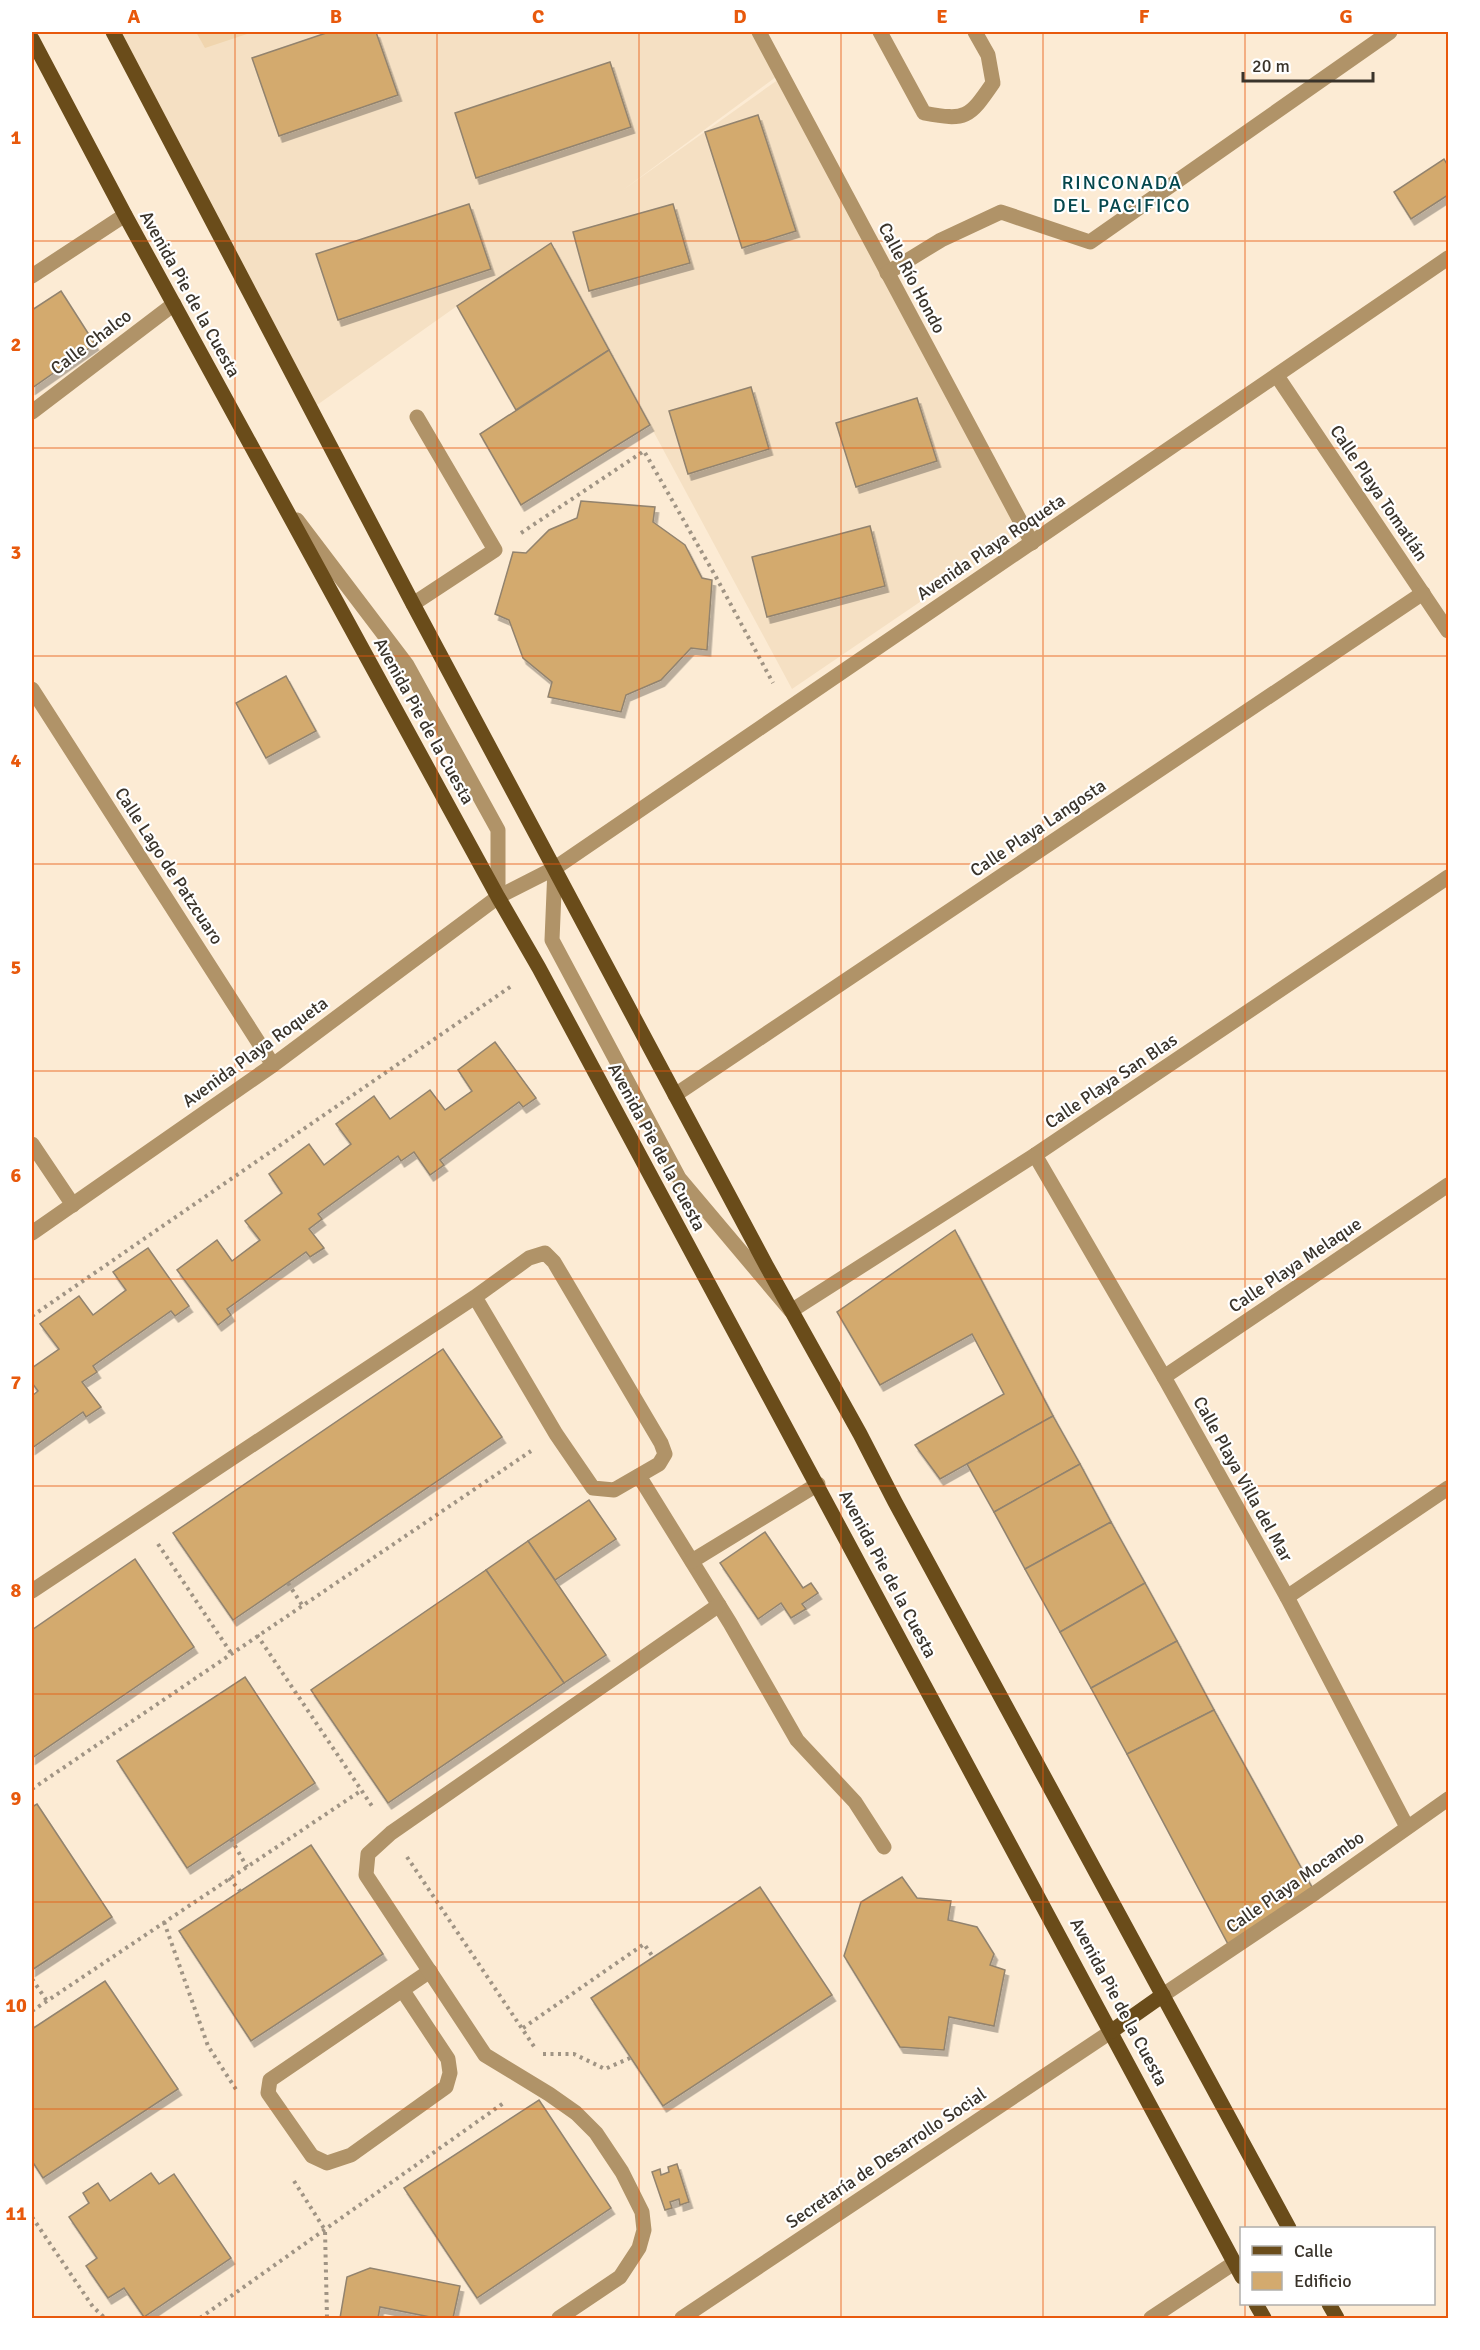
<svg xmlns="http://www.w3.org/2000/svg" width="1480" height="2350" font-family="Signika,sans-serif">
	<style>
		.built { fill: #f5e0c3 }
		.green { fill: #f0d5ae }
		.building { fill: #d3aa6e; stroke: #92836e; stroke-width: 1.5; filter: url(#shadow) }
		.lines { fill: none; stroke-linecap: round; stroke-linejoin: round }
		.path { stroke: #a09484; stroke-width: 4; stroke-dasharray: 3 4.5; stroke-linecap: butt }
		.minor { stroke: #b09368; stroke-width: 15 }
		.major { stroke: #6a4c1a; stroke-width: 15 }
		.grid { fill: none; stroke: #e8590c; stroke-width: 1.5; stroke-opacity: 0.55 }
		.labels { text-anchor: middle; dominant-baseline: central; stroke-width: 4.5; stroke-linejoin: round; paint-order: stroke }
		.street-label { font-size: 18px; fill: #3a342b; stroke: #fff }
		.neighbourhood-label { font-size: 20px; letter-spacing: 1.5px; fill: #05474d; stroke: #fff }
		.neatline { fill: none; stroke: #e8590c; stroke-width: 2 }
		.grid-label { font-size: 20px; text-anchor: middle; font-weight: bold; fill: #e8590c }
	</style>
	<defs>
		<filter id="shadow"><feDropShadow dx="3.5" dy="6" stdDeviation="0" flood-color="#0004"/></filter>
	</defs>
	<rect width="100%" height="100%" fill="#fcebd4"/>
	<!-- built -->
	<path class="built" d="M116 32H756L780 74 623 190 779 79 1020 534 792 689 552 243 457 306 317 405 255 301Z"/>
	<!-- green -->
	<path class="green" d="M196 32H253L205 48Z"/>
	<!-- building -->
	<g class="building">
		<path d="M329 32H376L398 95 279 136 252 58Z"/>
		<path d="M610 62 631 127 476 178 455 113Z"/>
		<path d="M758 115 796 231 742 248 705 132Z"/>
		<path d="M1444 159 1448 166V195L1411 219 1394 192Z"/>
		<path d="M469 204 491 269 338 320 316 254Z"/>
		<path d="M673 204 690 263 589 291 573 232Z"/>
		<path d="M551 243 609 350 516 410 457 306Z"/>
		<path d="M61 291 95 344 32 388V310Z"/>
		<path d="M609 350 650 425 521 505 480 434Z"/>
		<path d="M751 387 769 449 688 474 669 411Z"/>
		<path d="M917 398 937 461 856 487 836 423Z"/>
		<path d="M581 501 655 507 653 522 685 545 702 578 712 580 707 650 691 648 661 680 626 695 621 712 548 697 552 682 523 658 509 620 495 614 513 552 526 553 549 530 577 518Z"/>
		<path d="M870 526 885 586 767 617 752 557Z"/>
		<path d="M286 676 316 731 266 758 236 703Z"/>
		<path d="M495 1042 536 1098 523 1107 519 1102 440 1160 444 1165 430 1175 414 1152 401 1161 398 1156 318 1214 322 1219 309 1229 324 1248 310 1257 306 1252 227 1309 231 1315 218 1325 177 1270 217 1240 232 1261 260 1240 245 1221 282 1193 269 1174 309 1144 324 1165 351 1144 336 1124 374 1096 390 1119 430 1090 445 1110 472 1091 458 1070Z"/>
		<path d="M955 1230 1053 1416 940 1479 915 1445 1004 1394 972 1334 880 1385 837 1312Z"/>
		<path d="M148 1248 189 1306 175 1316 171 1311 93 1366 97 1372 82 1382 101 1407 86 1417 83 1412 32 1448V1396L38 1391 32 1383V1368L59 1349 40 1324 79 1296 93 1315 126 1290 113 1272Z"/>
		<path d="M443 1349 502 1437 233 1620 173 1533Z"/>
		<path d="M1053 1416 1080 1464 994 1512 967 1464Z"/>
		<path d="M1080 1464 1111 1522 1025 1569 994 1512Z"/>
		<path d="M589 1500 616 1539 555 1580 528 1541Z"/>
		<path d="M1111 1522 1145 1583 1060 1632 1025 1569Z"/>
		<path d="M765 1532 803 1588 811 1583 818 1593 802 1604 806 1609 791 1618 781 1603 758 1619 720 1563Z"/>
		<path d="M528 1541 606 1655 564 1683 486 1570Z"/>
		<path d="M135 1559 194 1647 32 1758V1630Z"/>
		<path d="M486 1570 564 1683 388 1803 311 1690Z"/>
		<path d="M1145 1583 1177 1641 1091 1688 1060 1632Z"/>
		<path d="M1177 1641 1214 1710 1127 1754 1091 1688Z"/>
		<path d="M245 1677 315 1783 187 1868 117 1761Z"/>
		<path d="M1214 1710 1313 1889 1229 1946 1127 1754Z"/>
		<path d="M37 1804 112 1917 32 1970V1807Z"/>
		<path d="M311 1845 383 1954 251 2041 179 1931Z"/>
		<path d="M902 1877 917 1898 951 1901 948 1920 977 1927 994 1954 990 1965 1005 1970 994 2026 949 2017 944 2050 900 2047 844 1956 861 1902Z"/>
		<path d="M760 1887 832 1995 663 2106 591 1998Z"/>
		<path d="M105 1981 178 2089 43 2178 32 2161V2029Z"/>
		<path d="M539 2100 611 2208 477 2298 404 2188Z"/>
		<path d="M677 2164 689 2202 680 2205 679 2199 670 2202 672 2208 665 2210 652 2172 660 2169 661 2175 669 2172 668 2167Z"/>
		<path d="M151 2173 159 2184 174 2174 231 2258 144 2317 124 2288 108 2298 86 2266 97 2258 69 2217 89 2203 83 2193 98 2183 110 2201Z"/>
		<path d="M370 2268 460 2286 453 2318H435L380 2307 378 2318H340L347 2277Z"/>
	</g>
	<g class="lines">
		<!-- path -->
		<g class="path">
			<path d="M521 533 644 451 716 577 773 683"/>
			<path d="M32 1316 513 985"/>
			<path d="M158 1544 231 1653"/>
			<path d="M288 1583 302 1605"/>
			<path d="M257 1635 374 1809"/>
			<path d="M32 1789 531 1451"/>
			<path d="M231 1839 247 1867"/>
			<path d="M407 1857 535 2048"/>
			<path d="M229 1878 240 1891"/>
			<path d="M164 1922 208 2046 237 2091"/>
			<path d="M32 1979 47 2001"/>
			<path d="M32 2011 362 1790"/>
			<path d="M32 2026 33 2028"/>
			<path d="M523 2028 644 1944 653 1957"/>
			<path d="M543 2054H574L605 2069 630 2058"/>
			<path d="M294 2181 325 2230 327 2318"/>
			<path d="M32 2217 93 2307 105 2318"/>
			<path d="M200 2318 505 2102"/>
		</g>
		<!-- minor -->
		<g class="minor">
			<path d="M759 32 1032 543"/>
			<path d="M880 32 924 113C966 121 969 118 993 83L988 55 975 32"/>
			<path d="M887 273 941 240 1001 212 1090 242 1390 32"/>
			<path d="M32 276 125 215"/>
			<path d="M1277 376 1448 631"/>
			<path d="M32 412 174 304"/>
			<path d="M297 520 407 665 498 830V897"/>
			<path d="M413 604 495 550 417 417"/>
			<path d="M32 689 273 1065"/>
			<path d="M555 868 552 940 679 1178 791 1311 1035 1155 1448 877"/>
			<path d="M675 1095 1423 593"/>
			<path d="M32 1144 73 1205"/>
			<path d="M1035 1155 1164 1377 1287 1597 1407 1827"/>
			<path d="M32 1233 273 1065 498 897 555 868 1448 258"/>
			<path d="M1164 1377 1448 1185"/>
			<path d="M639 1476 730 1623 797 1740 855 1802 884 1847"/>
			<path d="M692 1561 818 1484"/>
			<path d="M32 1591 475 1297 529 1258 545 1253 554 1262 661 1443 665 1454 659 1464 614 1490 593 1488 556 1434 475 1297"/>
			<path d="M1287 1597 1448 1488"/>
			<path d="M403 1991 448 2059 450 2073 446 2087 351 2155 327 2163 312 2156 268 2093 270 2080 430 1971"/>
			<path d="M1163 1995 1315 1893 1448 1799"/>
			<path d="M559 2318 620 2277 639 2248 644 2230 642 2212 622 2172 596 2133 576 2113 549 2094 485 2055 366 1875 368 1854 391 1833 719 1605"/>
			<path d="M682 2318 1112 2031"/>
			<path d="M1151 2318 1234 2263"/>
		</g>
		<!-- major -->
		<g class="major">
			<path d="M113 32 413 604 766 1265 860 1434 895 1502 1289 2228"/>
			<path d="M32 39 125 215 498 897 539 968C775 1403 1010 1839 1242 2277"/>
			<path d="M1112 2031 1163 1995"/>
			<path d="M1256 2304 1264 2318"/>
			<path d="M1329 2304 1337 2318"/>
		</g>
	</g>
	<!-- grid -->
	<path class="grid" d="M235 32V2318M437 32V2318M639 32V2318M841 32V2318M1043 32V2318M1245 32V2228M32 241H1448M32 448H1448M32 656H1448M32 864H1448M32 1071H1448M32 1279H1448M32 1486H1448M32 1694H1448M32 1902H1448M32 2109H1448M1245 2304V2318"/>
	<g class="labels">
		<!-- street labels -->
		<g class="street-label">
			<text transform="translate(912 278) rotate(62)">Calle Río Hondo</text>
			<text transform="translate(190 294) rotate(61)">Avenida Pie de la Cuesta</text>
			<text transform="translate(91 342) rotate(-37)">Calle Chalco</text>
			<text transform="translate(1379 493) rotate(56)">Calle Playa Tomatlán</text>
			<text transform="translate(991 547) rotate(-34)">Avenida Playa Roqueta</text>
			<text transform="translate(424 721) rotate(61)">Avenida Pie de la Cuesta</text>
			<text transform="translate(1038 828) rotate(-34)">Calle Playa Langosta</text>
			<text transform="translate(169 866) rotate(57)">Calle Lago de Patzcuaro</text>
			<text transform="translate(255 1052) rotate(-36)">Avenida Playa Roqueta</text>
			<text transform="translate(1111 1081) rotate(-34)">Calle Playa San Blas</text>
			<text transform="translate(657 1147) rotate(62)">Avenida Pie de la Cuesta</text>
			<text transform="translate(1295 1265) rotate(-34)">Calle Playa Melaque</text>
			<text transform="translate(1243 1479) rotate(61)">Calle Playa Villa del Mar</text>
			<text transform="translate(888 1574) rotate(62)">Avenida Pie de la Cuesta</text>
			<text transform="translate(1295 1882) rotate(-35)">Calle Playa Mocambo</text>
			<text transform="translate(1119 2002) rotate(62)">Avenida Pie de la Cuesta</text>
			<text transform="translate(886 2158) rotate(-34)">Secretaría de Desarrollo Social</text>
		</g>
		<!-- neighbourhood labels -->
		<g class="neighbourhood-label">
			<text x="1122" y="182">RINCONADA<tspan x="1122" dy="23">DEL PACIFICO</tspan></text>
		</g>
	</g>
	<!-- border -->
	<rect width="1480" height="2350" fill="none" stroke="#ffffff" stroke-width="66"/>
	<!-- legend -->
	<rect x="1240" y="2227" width="195" height="78" fill="#ffffff" stroke="#b0aeaa" stroke-width="1.5"/>
	<rect x="1252" y="2246" width="30" height="9" fill="#6a4c1a" stroke="#b0aeaa" stroke-width="1.5"/>
	<text x="1294" y="2257" font-size="18" fill="#3a342b">Calle</text>
	<rect x="1252" y="2272" width="30" height="18" fill="#d3aa6e" stroke="#b0aeaa" stroke-width="1.5"/>
	<text x="1294" y="2287" font-size="18" fill="#3a342b">Edificio</text>
	<!-- scale -->
	<path d="M1243 72v9h130v-9" fill="none" stroke="#3a342b" stroke-width="3"/>
	<text x="1252" y="72" font-size="18" fill="#3a342b" stroke="#ffffff" stroke-width="4.5" paint-order="stroke">20 m</text>
	<rect x="33" y="33" width="1414" height="2284" class="neatline"/>
	<g class="grid-label">
		<text x="134" y="23">A</text>
		<text x="336" y="23">B</text>
		<text x="538" y="23">C</text>
		<text x="740" y="23">D</text>
		<text x="942" y="23">E</text>
		<text x="1144" y="23">F</text>
		<text x="1346" y="23">G</text>
		<text x="16" y="144">1</text>
		<text x="16" y="351">2</text>
		<text x="16" y="559">3</text>
		<text x="16" y="767">4</text>
		<text x="16" y="974">5</text>
		<text x="16" y="1182">6</text>
		<text x="16" y="1389">7</text>
		<text x="16" y="1597">8</text>
		<text x="16" y="1805">9</text>
		<text x="16" y="2012">10</text>
		<text x="16" y="2220">11</text>
	</g>
</svg>
